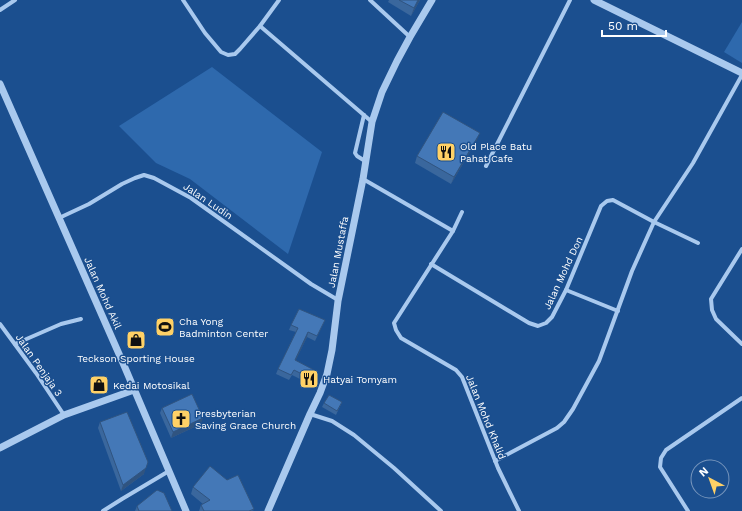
<svg xmlns="http://www.w3.org/2000/svg" width="742" height="511" font-family="'Work Sans',sans-serif">
	<style>
		.green { fill: #2e69ad }
		.lines { fill: none; stroke-linecap: round; stroke-linejoin: round }
		.minor { stroke: #a9c9ee; stroke-width: 4 }
		.tertiary { stroke: #a9c9ee; stroke-width: 7 }
		.wall { fill: #3a679d }
		.shaded-wall { fill: #305480 }
		.building { fill: #4478b7; stroke: #305480 }
		.labels { text-anchor: middle; dominant-baseline: central; stroke-width: 3; stroke-linejoin: round; paint-order: stroke }
		.poi-label { font-size: 10px; fill: #fff; stroke: #1b4f8f; text-anchor: start }
		.street-label { font-size: 10px; fill: #fff; stroke: #1b4f8f }
	</style>
	<rect width="100%" height="100%" fill="#1b4f8f"/>
	<!-- green -->
	<g class="green">
		<path d="M742 22V63L724 52Z"/>
		<path d="M212 67 322 152 288 254 190 179 156 163 119 126Z"/>
	</g>
	<g class="lines">
		<!-- minor -->
		<g class="minor">
			<path d="M183 0 205 33 221 52 228 55 235 54 240 49 260 26 279 0"/>
			<path d="M370 0 410 37"/>
			<path d="M0 10 15 0"/>
			<path d="M260 26 372 122"/>
			<path d="M364 115 355 153 357 156 365 161"/>
			<path d="M486 166 570 0"/>
			<path d="M363 179 453 231"/>
			<path d="M462 212 453 231 394 323 396 330 401 338 456 370 462 377 498 468 519 511"/>
			<path d="M59 218 89 204 122 184 135 178 144 175 154 178 191 198 311 284 338 300"/>
			<path d="M742 249 711 299 712 310 716 319 742 344"/>
			<path d="M431 264 529 323 538 326 546 323 552 317 566 290 601 206 607 201 613 200 654 222 698 243"/>
			<path d="M566 290 618 311"/>
			<path d="M0 324 36 373 64 415"/>
			<path d="M15 344 61 324 81 319"/>
			<path d="M310 414 332 421 354 435 394 468 441 511"/>
			<path d="M495 461 557 428 564 422 573 409 599 361 632 271 654 222 693 163 742 75"/>
			<path d="M103 511 122 499 169 471"/>
			<path d="M688 511 660 467 661 458 666 450 742 398"/>
		</g>
		<!-- tertiary -->
		<g class="tertiary">
			<path d="M594 0 742 73"/>
			<path d="M0 84 123 363 186 511"/>
			<path d="M0 448 64 415 134 390"/>
			<path d="M268 511 310 414 320 393 327 374 332 350 338 301 363 179 372 122 382 92 397 61 410 37 432 0"/>
		</g>
	</g>
	<!-- wall -->
	<g class="wall">
		<path d="M389 0H420L411 16 388 2Z"/>
		<path d="M477 140 451 184 415 163 417 156Z"/>
		<path d="M325 320 315 341 307 337 295 361 316 371 310 384 292 375 289 380 276 374 278 369 296 332 289 330 291 325Z"/>
		<path d="M342 402 336 415 322 407 324 403Z"/>
		<path d="M162 408 201 424 171 438 160 413Z"/>
		<path d="M100 422 144 474 121 491 98 428Z"/>
		<path d="M193 487 254 511H199L201 505 203 504 191 494Z"/>
		<path d="M137 506 172 511H135Z"/>
	</g>
	<!-- shaded-wall -->
	<g class="shaded-wall">
		<path d="M418 0H420L411 16 414 8Z"/>
		<path d="M480 133 477 140 451 184 454 177Z"/>
		<path d="M308 332 307 337 293 366 295 360Z"/>
		<path d="M203 418 201 424 171 438 173 432Z"/>
		<path d="M146 468 144 474 121 491 123 485Z"/>
	</g>
	<!-- building -->
	<g class="building">
		<path d="M399 0H418L414 8Z"/>
		<path d="M443 112 480 133 454 177 417 156Z"/>
		<path d="M299 309 325 320 317 336 308 332 295 360 316 371 312 379 294 370 291 375 278 369 298 328 291 325Z"/>
		<path d="M192 394 203 418 173 432 162 408Z"/>
		<path d="M329 395 342 402 337 411 324 403Z"/>
		<path d="M127 412 148 462 146 468 123 485 100 422Z"/>
		<path d="M210 466 227 480 238 475 254 509 249 511H204L201 505 210 500 193 487Z"/>
		<path d="M157 490 164 493 172 511H139L137 506Z"/>
	</g>
	<!-- icons -->
	<defs>
		<symbol id="restaurant-square" viewBox="-11 -11 22 22"><rect x="-9" y="-9" width="18" height="18" rx="4" fill="#ffd166" stroke="#1b4f8f"/><path d="M-5-6h1v4h1v-4h1v4h1v-4h1v5L-1.5 .5V6h-2V.5L-5-1ZM5-6V6H3V1.5H1.5Q1.5-4 5-6Z" fill="#111"/></symbol>
		<symbol id="stadium-square" viewBox="-11 -11 22 22"><rect x="-9" y="-9" width="18" height="18" rx="4" fill="#ffd166" stroke="#1b4f8f"/><path d="M0-5a6.5 5 0 1 0 0 10a6.5 5 0 1 0 0-10ZM-3.5-1.8h7v3.6h-7Z" fill="#111"/></symbol>
		<symbol id="shop-square" viewBox="-11 -11 22 22"><rect x="-9" y="-9" width="18" height="18" rx="4" fill="#ffd166" stroke="#1b4f8f"/><path d="M-5-2.5h2.3a2.7 3.5 0 0 1 5.4 0H5L5.5 6h-11ZM-1.5-2.5h3a1.5 2.3 0 0 0-3 0Z" fill="#111"/></symbol>
		<symbol id="church-square" viewBox="-11 -11 22 22"><rect x="-9" y="-9" width="18" height="18" rx="4" fill="#ffd166" stroke="#1b4f8f"/><path d="M-1.2-6h2.4v3.5h3.3v2.4h-3.3V6h-2.4V-.1h-3.3v-2.4h3.3Z" fill="#111"/></symbol>
	</defs>
	<g fill-rule="evenodd">
		<use href="#restaurant-square" x="435" y="141" width="22" height="22"/>
		<use href="#stadium-square" x="154" y="316" width="22" height="22"/>
		<use href="#shop-square" x="125" y="329" width="22" height="22"/>
		<use href="#restaurant-square" x="298" y="368" width="22" height="22"/>
		<use href="#shop-square" x="88" y="374" width="22" height="22"/>
		<use href="#church-square" x="170" y="408" width="22" height="22"/>
	</g>
	<g class="labels">
		<!-- poi labels -->
		<g class="poi-label">
			<text x="460" y="146">Old Place Batu<tspan x="460" dy="12">Pahat Cafe</tspan></text>
			<text x="179" y="321">Cha Yong<tspan x="179" dy="12">Badminton Center</tspan></text>
			<text x="136" y="358" text-anchor="middle">Teckson Sporting House</text>
			<text x="323" y="379">Hatyai Tomyam</text>
			<text x="113" y="385">Kedai Motosikal</text>
			<text x="195" y="413">Presbyterian<tspan x="195" dy="12">Saving Grace Church</tspan></text>
		</g>
		<!-- street labels -->
		<g class="street-label">
			<text transform="translate(208 201) rotate(34)">Jalan Ludin</text>
			<text transform="translate(338 252) rotate(-79)">Jalan Mustaffa</text>
			<text transform="translate(563 273) rotate(-65)">Jalan Mohd Don</text>
			<text transform="translate(103 293) rotate(66)">Jalan Mohd Akil</text>
			<text transform="translate(39 365) rotate(55)">Jalan Penjaja 3</text>
			<text transform="translate(486 417) rotate(68)">Jalan Mohd Khalid</text>
		</g>
	</g>
	<!-- north arrow -->
	<g transform="translate(710 479) rotate(319)"><circle r="19" fill="#1b4f8f" stroke="#7695bc"/>
	<path d="M0-3L7 15L0 10L-7 15Z" fill="#ffd166"/>
	<text y="-6" font-size="11" font-weight="bold" text-anchor="middle" fill="#ffffff">N</text>
	</g>
	<!-- scale -->
	<path d="M602 30v6h64v-6" fill="none" stroke="#ffffff" stroke-width="2"/>
	<text x="608" y="30" font-size="12" fill="#ffffff" stroke="#1b4f8f" stroke-width="3" paint-order="stroke">50 m</text>
</svg>
